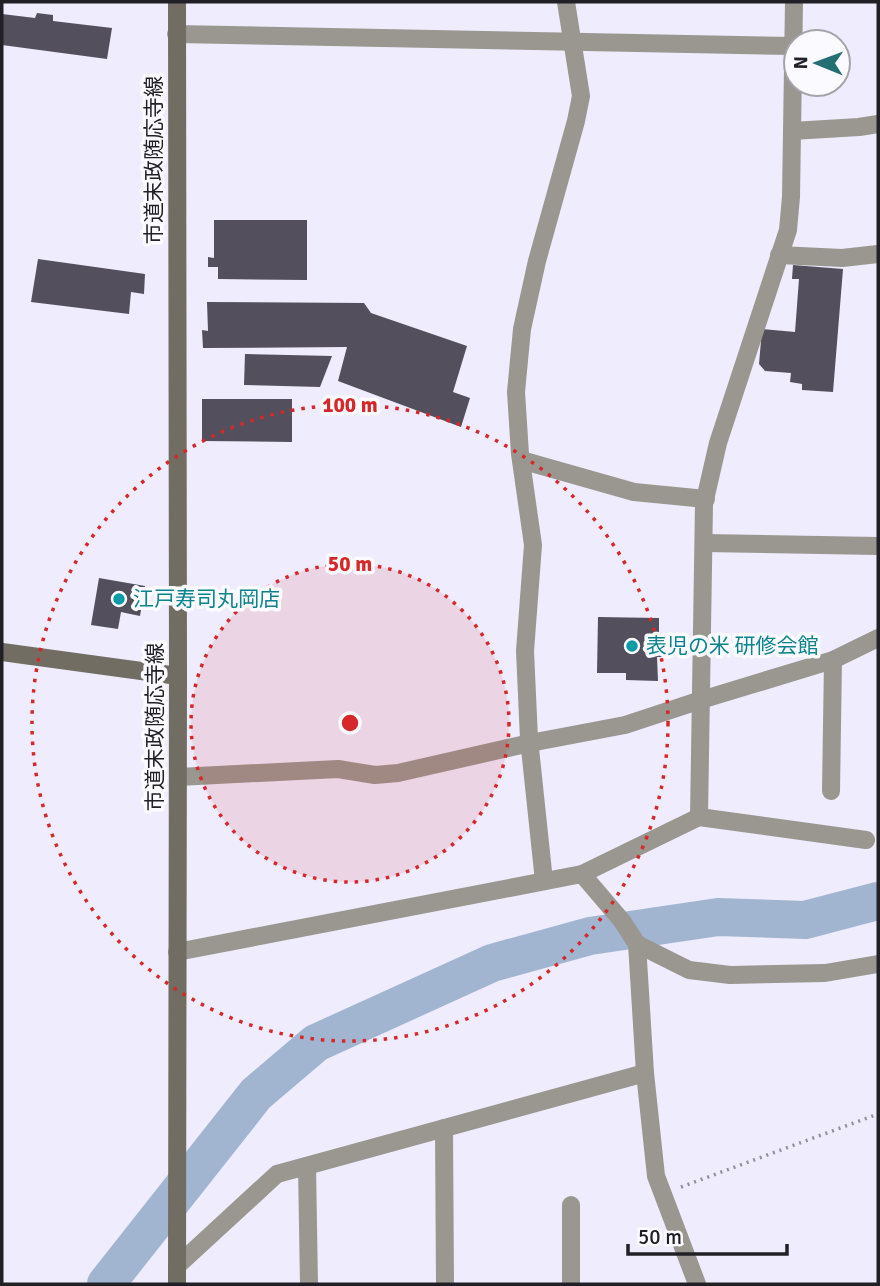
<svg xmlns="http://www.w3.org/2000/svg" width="880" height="1286" font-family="Signika,'Noto Sans JP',sans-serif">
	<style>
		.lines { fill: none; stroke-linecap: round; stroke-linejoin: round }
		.river { stroke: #a1b5d1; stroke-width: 38 }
		.building { fill: #534f5d }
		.path { stroke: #8f8e9a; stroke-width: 3.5; stroke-dasharray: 2 5; stroke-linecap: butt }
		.street { stroke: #999790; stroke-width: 18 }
		.secondary { stroke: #716d63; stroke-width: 18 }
		.ring { fill: none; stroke: #d62828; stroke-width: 3.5; stroke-dasharray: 3.5 7 }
		.culture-dot { fill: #0f9aa8; stroke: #fbfbff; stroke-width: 2.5 }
		.labels { text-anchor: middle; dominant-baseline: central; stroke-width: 7; stroke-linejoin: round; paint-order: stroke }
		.street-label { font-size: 21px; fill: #212026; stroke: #fbfbff }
		.culture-label { font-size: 21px; fill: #0d838f; stroke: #fbfbff; text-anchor: start }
		.centre { fill: #d62828; stroke: #fbfbff; stroke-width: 3.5 }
		.ring-label { font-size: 21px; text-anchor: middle; font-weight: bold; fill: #d62828; stroke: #fbfbff; stroke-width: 7; stroke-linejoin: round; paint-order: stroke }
	</style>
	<rect width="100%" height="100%" fill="#eeecfd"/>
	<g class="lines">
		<!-- river -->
		<path class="river" d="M106 1284 256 1094 316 1043 492 963 590 936 718 917 805 920 878 901"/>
	</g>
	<!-- building -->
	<g class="building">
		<path d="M37 13 53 15V21L112 28 107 59 2 45V14L35 18Z"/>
		<path d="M214 220H307V280L218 279V267H208V257L214 258Z"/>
		<path d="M38 259 145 274 144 294 131 292 129 314 31 302Z"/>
		<path d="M793 265 843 269 833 392 802 390V384L790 382 791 373 765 371 759 364 762 329 795 332 799 279H792Z"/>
		<path d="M207 302 364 303 371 313 467 346 453 392 470 398 461 427 338 381 347 347 203 348 202 330 208 331Z"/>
		<path d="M245 354 332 356 320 387 244 385Z"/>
		<path d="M202 399H292V442L202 441Z"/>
		<path d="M99 578 145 586 140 616 121 612 118 629 91 625Z"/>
		<path d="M598 617 659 618V635L667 634 666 657H657L658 681 626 680V673H597Z"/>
	</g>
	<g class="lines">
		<!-- path -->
		<path class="path" d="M681 1187 878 1114"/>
		<!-- street -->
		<g class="street">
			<path d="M176 34 794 46"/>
			<path d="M792 131 859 127 878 124"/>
			<path d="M779 255 842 258 878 254"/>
			<path d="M521 460 634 492 706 499"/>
			<path d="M704 543 878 546"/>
			<path d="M178 777 338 769 375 775 398 773 530 743 625 725 701 700 833 660 878 638"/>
			<path d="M831 791 833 660"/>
			<path d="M699 817 866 840"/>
			<path d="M582 874 699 817 704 504 718 443 788 230 791 197 794 2"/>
			<path d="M544 881 529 739 525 651 533 545 520 454 516 392 522 329 537 261 576 121 581 96 566 2"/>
			<path d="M637 944 689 970 730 975 825 973 878 964"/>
			<path d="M177 952 582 874 622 921 637 944 645 1073 656 1176 697 1284"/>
			<path d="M444 1128 445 1284"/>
			<path d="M307 1166 309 1284"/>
			<path d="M177 1266 277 1174 645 1073"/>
			<path d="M571 1284V1205"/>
		</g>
		<!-- secondary -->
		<g class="secondary">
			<path d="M177 2 178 676 177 1284"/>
			<path d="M2 652 178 676"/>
		</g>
	</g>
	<!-- distance rings -->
	<circle cx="350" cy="723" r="159" fill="#d62828" fill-opacity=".12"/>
	<g class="ring">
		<circle cx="350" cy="723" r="159"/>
		<circle cx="350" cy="723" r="318"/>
	</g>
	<!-- markers -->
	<g class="culture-dot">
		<circle cx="119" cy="599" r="7"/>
		<circle cx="632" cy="646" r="7"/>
	</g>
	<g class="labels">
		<!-- street labels -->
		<g class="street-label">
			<text transform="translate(154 160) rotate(-90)">市道末政随応寺線</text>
			<text transform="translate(155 727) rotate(-90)">市道末政随応寺線</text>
		</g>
		<!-- culture labels -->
		<g class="culture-label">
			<text x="133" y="599">江戸寿司丸岡店</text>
			<text x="646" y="646">表児の米 研修会館</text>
		</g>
	</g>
	<circle cx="350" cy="723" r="10" class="centre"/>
	<g class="ring-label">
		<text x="350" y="412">100 m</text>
		<text x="350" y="571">50 m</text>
	</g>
	<!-- border -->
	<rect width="880" height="1286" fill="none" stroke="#212026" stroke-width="7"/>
	<!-- north arrow -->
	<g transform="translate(817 63) rotate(271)"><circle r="33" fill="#fbfbff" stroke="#a4a3a8" stroke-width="2"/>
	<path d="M0-5L12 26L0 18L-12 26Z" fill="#246f72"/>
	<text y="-10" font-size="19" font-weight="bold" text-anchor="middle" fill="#212026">N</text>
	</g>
	<!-- scale -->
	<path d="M628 1244v10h159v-10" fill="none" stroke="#212026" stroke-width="3.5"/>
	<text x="638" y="1244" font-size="21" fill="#212026" stroke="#fbfbff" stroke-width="5" paint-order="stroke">50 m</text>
</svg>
